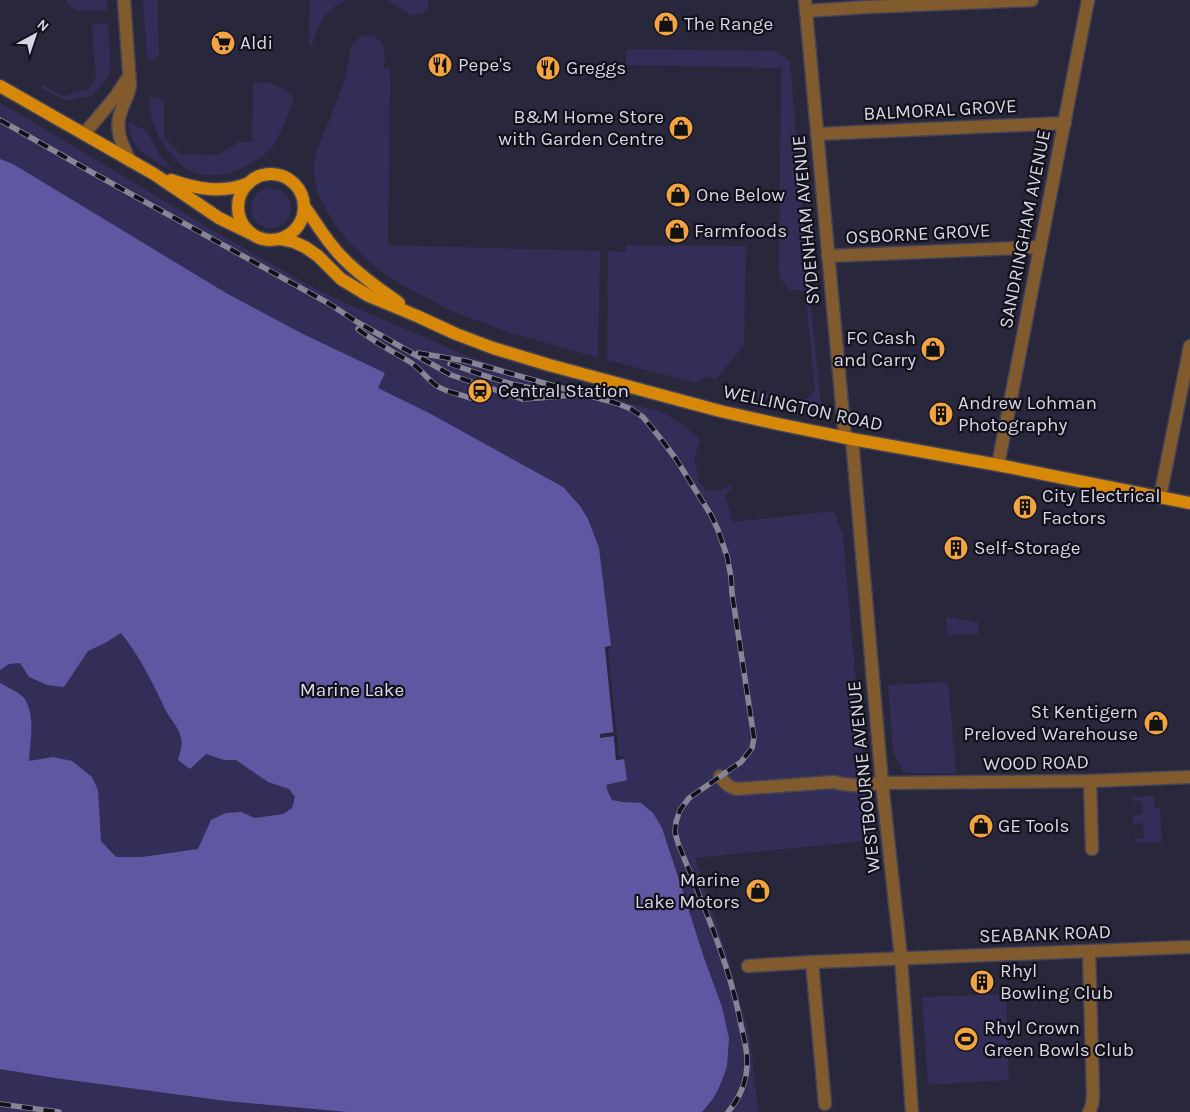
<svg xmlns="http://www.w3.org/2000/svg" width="1190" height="1112" font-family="Karla,sans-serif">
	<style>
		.green { fill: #322e57 }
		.water { fill: #5f57a2 }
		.pier { fill: #28273c }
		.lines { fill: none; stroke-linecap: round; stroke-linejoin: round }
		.street-casing { stroke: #444357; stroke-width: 15 }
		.primary-casing { stroke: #444357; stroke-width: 15 }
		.street { stroke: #815b2d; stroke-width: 12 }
		.primary { stroke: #d88808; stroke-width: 12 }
		.tram { stroke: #858596; stroke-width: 1 }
		.rail-casing { stroke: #858596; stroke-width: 5.5 }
		.rail { stroke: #12111b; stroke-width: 4; stroke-dasharray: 11; stroke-linecap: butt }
		.labels { text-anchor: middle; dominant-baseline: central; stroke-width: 4.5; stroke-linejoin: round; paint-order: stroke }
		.poi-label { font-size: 19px; fill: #d6d6e4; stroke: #12111b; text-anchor: start }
		.street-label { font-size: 19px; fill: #d6d6e4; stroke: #12111b }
		.park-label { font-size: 19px; fill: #dad9ef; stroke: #12111b }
	</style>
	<rect width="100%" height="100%" fill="#28273c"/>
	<!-- green -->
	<g class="green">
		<path d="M67 0H106L107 10 77 11 67 4Z"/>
		<path d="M143 0H158L159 56 154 60H151L147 58Z"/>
		<path d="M310 0H348C327 6 317 26 312 46H309Z"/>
		<path d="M387 0H428V9L423 13 412 16Z"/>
		<path d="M102 24 108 25 111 66 108 77 92 96 66 101 41 88 43 85 64 96 88 89 96 80 92 25Z"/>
		<path d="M366 35C386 37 385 51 384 67L390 68 388 245 600 251 598 358 511 333 451 311 402 285 375 267 348 241 337 227 327 211 317 191 314 173V163L317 150 344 83 352 45C356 40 359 37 366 35Z"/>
		<path d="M626 49 775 51 790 61 809 290 821 402 820 408 815 410 756 396 757 390 803 402 815 391 805 290H790L779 277 781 68 626 65Z"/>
		<path d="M253 83C258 83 264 82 269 83 277 85 291 91 293 100 294 106 287 115 285 121 281 131 278 141 271 148 252 168 213 185 187 169 182 166 177 161 173 156 158 140 149 120 149 97H157L164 103V138L180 154 218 155 239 142H252Z"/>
		<path d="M0 103 18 113 214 231 307 284 343 302 467 356 525 375 662 412 683 425 696 436 701 442C694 451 692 465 699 475L696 477 705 490C714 491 724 491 730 484L732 488 725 495 733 522 834 511 843 536 863 766 865 797 872 810 875 840 695 858 729 961 750 1039 758 1112H0Z"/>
		<path d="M129 122 148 132 158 153 170 167 176 172C156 161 127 150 129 122Z"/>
		<circle cx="271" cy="208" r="20"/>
		<path d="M626 245 746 246 744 345 716 379 706 376 699 382H693L607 360 608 251 626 252Z"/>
		<path d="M946 617 978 622V634L947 635Z"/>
		<path d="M948 682 956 774 912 773 903 771 893 751 888 685Z"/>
		<path d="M1154 796V808H1160L1162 842 1135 843 1134 839 1144 838 1143 823 1133 824V815H1142L1141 801H1132V797Z"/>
		<path d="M1006 994 1009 1080 928 1085 922 997Z"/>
	</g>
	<!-- water -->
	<path class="water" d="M0 159 13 164 226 293 303 334 385 373 378 388 429 413 563 487 580 506 588 519 599 548 611 646 605 647 616 760 624 759 627 780 606 785 608 792 612 800 622 802 641 803 653 813 662 828 685 898 703 955 722 1007 729 1038 727 1067 718 1090 712 1100 702 1112H347L226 1101 55 1078 0 1069V683C7 687 19 692 24 698 36 715 30 742 29 761L53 757 72 761 92 777 98 790 101 841 116 857H142L198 849 211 820 226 813 241 812 255 818 283 814 292 808 295 797 289 789 268 782 236 760H224L206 754 190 769 178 760C181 751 183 744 180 734 177 726 170 718 166 711 152 682 141 658 121 633L105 643 88 651 64 687 47 685 29 677 20 663 9 664 0 670Z"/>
	<!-- pier -->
	<path class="pier" d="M611 646V648L608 649 619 757 624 756V759L616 760 614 736 600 738V734L614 732 605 647Z"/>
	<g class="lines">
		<defs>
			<g id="street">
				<path d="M124 0 130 85C129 95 124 102 121 111 114 129 122 145 130 161"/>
				<path d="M805 0 845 438"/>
				<path d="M806 11 868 7 1032 0"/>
				<path d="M84 134 116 96 129 76"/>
				<path d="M817 134 1065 123"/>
				<path d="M828 256 1040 247"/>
				<path d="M852 439 882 783 901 958 912 1112"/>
				<path d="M998 465 1088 0"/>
				<path d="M1160 497 1190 346"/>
				<path d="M720 776C725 783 728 787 736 789L834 782C851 787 865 785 882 783L1090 781 1190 777"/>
				<path d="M1090 781 1092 849"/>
				<path d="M1089 952 1093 1095 1092 1105 1089 1112"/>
				<path d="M748 966 812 962"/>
				<path d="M825 1104 812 962 1190 947"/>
			</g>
			<g id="primary">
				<path d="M0 86 154 174 219 218 250 233"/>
				<circle cx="271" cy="207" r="33"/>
				<path d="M171 180C197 189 222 194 249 183"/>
				<path d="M304 206C317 224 328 244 344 259 360 276 380 289 399 303"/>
				<path d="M280 239 294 242 305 247 318 256 341 279 369 296 417 316 456 334 493 348 549 365 720 411 778 424 852 439 998 465 1190 503"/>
			</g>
		</defs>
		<!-- street casing -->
		<use href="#street" class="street-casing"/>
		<!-- primary casing -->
		<use href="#primary" class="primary-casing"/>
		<!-- street -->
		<use href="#street" class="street"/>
		<!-- primary -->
		<use href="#primary" class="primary"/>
		<!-- tram -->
		<g class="tram">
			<path d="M0 120 93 173 328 303 357 322 451 375 522 399 539 398 583 394 616 403 631 409 643 417 661 439 676 459 711 515 718 530 727 556 731 577 732 593 754 738 752 748 741 762 689 798 680 810 676 822 675 832 678 843C702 903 729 961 741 1025 744 1038 748 1052 747 1066 746 1084 739 1099 728 1112"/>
			<path d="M0 1104 59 1112"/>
		</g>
		<defs>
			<g id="rail">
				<path d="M0 120 93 173 328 303 357 322 451 375 522 399 539 398 583 394 616 403 631 409 643 417 661 439 676 459 711 515 718 530 727 556 731 577 732 593 754 738 752 748 741 762 689 798 680 810 676 822 675 832 678 843C702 903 729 961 741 1025 744 1038 748 1052 747 1066 746 1084 739 1099 728 1112"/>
				<path d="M358 329C374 342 392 351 410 362 421 369 427 379 437 386 446 392 459 394 470 398"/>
				<path d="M418 353 466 361 576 392"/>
				<path d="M450 364C482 374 521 391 554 389"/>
				<path d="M0 1104 59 1112"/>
			</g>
		</defs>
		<!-- rail casing -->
		<use href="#rail" class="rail-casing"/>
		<!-- rail -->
		<use href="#rail" class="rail"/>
	</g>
	<!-- icons -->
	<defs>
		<symbol id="shop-disc" viewBox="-11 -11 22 22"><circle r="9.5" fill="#f3a442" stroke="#12111b"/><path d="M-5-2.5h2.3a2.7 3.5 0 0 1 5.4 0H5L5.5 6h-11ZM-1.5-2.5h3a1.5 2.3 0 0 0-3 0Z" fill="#111"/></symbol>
		<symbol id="supermarket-disc" viewBox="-11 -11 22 22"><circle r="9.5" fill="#f3a442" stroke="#12111b"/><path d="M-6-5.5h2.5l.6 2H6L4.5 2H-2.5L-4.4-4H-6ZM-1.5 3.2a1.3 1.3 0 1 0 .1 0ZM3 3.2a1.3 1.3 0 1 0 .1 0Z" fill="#111"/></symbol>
		<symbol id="restaurant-disc" viewBox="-11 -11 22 22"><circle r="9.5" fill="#f3a442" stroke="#12111b"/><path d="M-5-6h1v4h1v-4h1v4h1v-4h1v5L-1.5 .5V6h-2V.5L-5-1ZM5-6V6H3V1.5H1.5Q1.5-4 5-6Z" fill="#111"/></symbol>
		<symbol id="station-disc" viewBox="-11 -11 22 22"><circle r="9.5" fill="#f3a442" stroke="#12111b"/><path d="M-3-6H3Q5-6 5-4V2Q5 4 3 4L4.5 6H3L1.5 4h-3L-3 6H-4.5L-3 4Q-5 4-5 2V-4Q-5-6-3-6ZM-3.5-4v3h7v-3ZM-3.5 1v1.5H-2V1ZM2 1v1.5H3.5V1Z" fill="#111"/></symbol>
		<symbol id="building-disc" viewBox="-11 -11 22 22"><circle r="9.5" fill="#f3a442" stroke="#12111b"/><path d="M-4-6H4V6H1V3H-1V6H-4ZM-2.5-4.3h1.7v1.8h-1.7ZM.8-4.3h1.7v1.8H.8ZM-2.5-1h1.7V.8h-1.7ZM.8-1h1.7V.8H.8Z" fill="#111"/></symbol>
		<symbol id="stadium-disc" viewBox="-11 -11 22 22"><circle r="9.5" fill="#f3a442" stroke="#12111b"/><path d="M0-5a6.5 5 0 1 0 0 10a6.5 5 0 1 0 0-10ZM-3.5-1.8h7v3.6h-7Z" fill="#111"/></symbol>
	</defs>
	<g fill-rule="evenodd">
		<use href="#shop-disc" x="652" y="10" width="28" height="28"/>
		<use href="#supermarket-disc" x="209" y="29" width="28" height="28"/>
		<use href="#restaurant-disc" x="426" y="51" width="28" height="28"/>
		<use href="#restaurant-disc" x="534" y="54" width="28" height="28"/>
		<use href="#shop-disc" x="667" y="114" width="28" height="28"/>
		<use href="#shop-disc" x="664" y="181" width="28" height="28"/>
		<use href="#shop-disc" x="663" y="217" width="28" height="28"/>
		<use href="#shop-disc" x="919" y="335" width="28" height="28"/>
		<use href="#station-disc" x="466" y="377" width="28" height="28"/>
		<use href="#building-disc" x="927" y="400" width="28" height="28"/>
		<use href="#building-disc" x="1011" y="493" width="28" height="28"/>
		<use href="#building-disc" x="942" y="534" width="28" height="28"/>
		<use href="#shop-disc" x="1142" y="709" width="28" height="28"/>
		<use href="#shop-disc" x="967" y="812" width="28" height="28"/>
		<use href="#shop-disc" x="744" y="877" width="28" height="28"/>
		<use href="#building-disc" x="968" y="968" width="28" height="28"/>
		<use href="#stadium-disc" x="952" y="1025" width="28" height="28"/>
	</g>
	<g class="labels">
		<!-- poi labels -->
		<g class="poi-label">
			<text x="684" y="24">The Range</text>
			<text x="240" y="43">Aldi</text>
			<text x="458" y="65">Pepe's</text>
			<text x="566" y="68">Greggs</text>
			<text x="664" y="117" text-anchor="end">B&amp;M Home Store<tspan x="664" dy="22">with Garden Centre</tspan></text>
			<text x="696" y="195">One Below</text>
			<text x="694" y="231">Farmfoods</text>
			<text x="916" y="338" text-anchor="end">FC Cash<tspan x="916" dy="22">and Carry</tspan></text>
			<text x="498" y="391">Central Station</text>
			<text x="958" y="403">Andrew Lohman<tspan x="958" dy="22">Photography</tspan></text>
			<text x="1042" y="496">City Electrical<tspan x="1042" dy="22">Factors</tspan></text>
			<text x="974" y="548">Self-Storage</text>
			<text x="1138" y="712" text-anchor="end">St Kentigern<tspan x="1138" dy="22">Preloved Warehouse</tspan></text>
			<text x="998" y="826">GE Tools</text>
			<text x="740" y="880" text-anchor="end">Marine<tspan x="740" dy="22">Lake Motors</tspan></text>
			<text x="1000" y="971">Rhyl<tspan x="1000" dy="22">Bowling Club</tspan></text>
			<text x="984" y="1028">Rhyl Crown<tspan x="984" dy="22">Green Bowls Club</tspan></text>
		</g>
		<!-- street labels -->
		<g class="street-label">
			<text transform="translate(940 110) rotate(-3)">BALMORAL GROVE</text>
			<text transform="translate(806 220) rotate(-95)">SYDENHAM AVENUE</text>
			<text transform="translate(1025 229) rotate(-79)">SANDRINGHAM AVENUE</text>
			<text transform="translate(918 234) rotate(-3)">OSBORNE GROVE</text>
			<text transform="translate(803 408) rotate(12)">WELLINGTON ROAD</text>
			<text transform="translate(1036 763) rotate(-1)">WOOD ROAD</text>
			<text transform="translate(864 777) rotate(-96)">WESTBOURNE AVENUE</text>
			<text transform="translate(1045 934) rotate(-2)">SEABANK ROAD</text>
		</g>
		<!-- park labels -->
		<g class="park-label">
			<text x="352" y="690">Marine Lake</text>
		</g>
	</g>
	<!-- north arrow -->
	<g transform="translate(35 35) rotate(40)" stroke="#12111b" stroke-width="4" paint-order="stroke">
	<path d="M0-4L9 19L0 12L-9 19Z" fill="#d6d6e4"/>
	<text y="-8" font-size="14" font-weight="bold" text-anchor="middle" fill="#d6d6e4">N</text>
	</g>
</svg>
